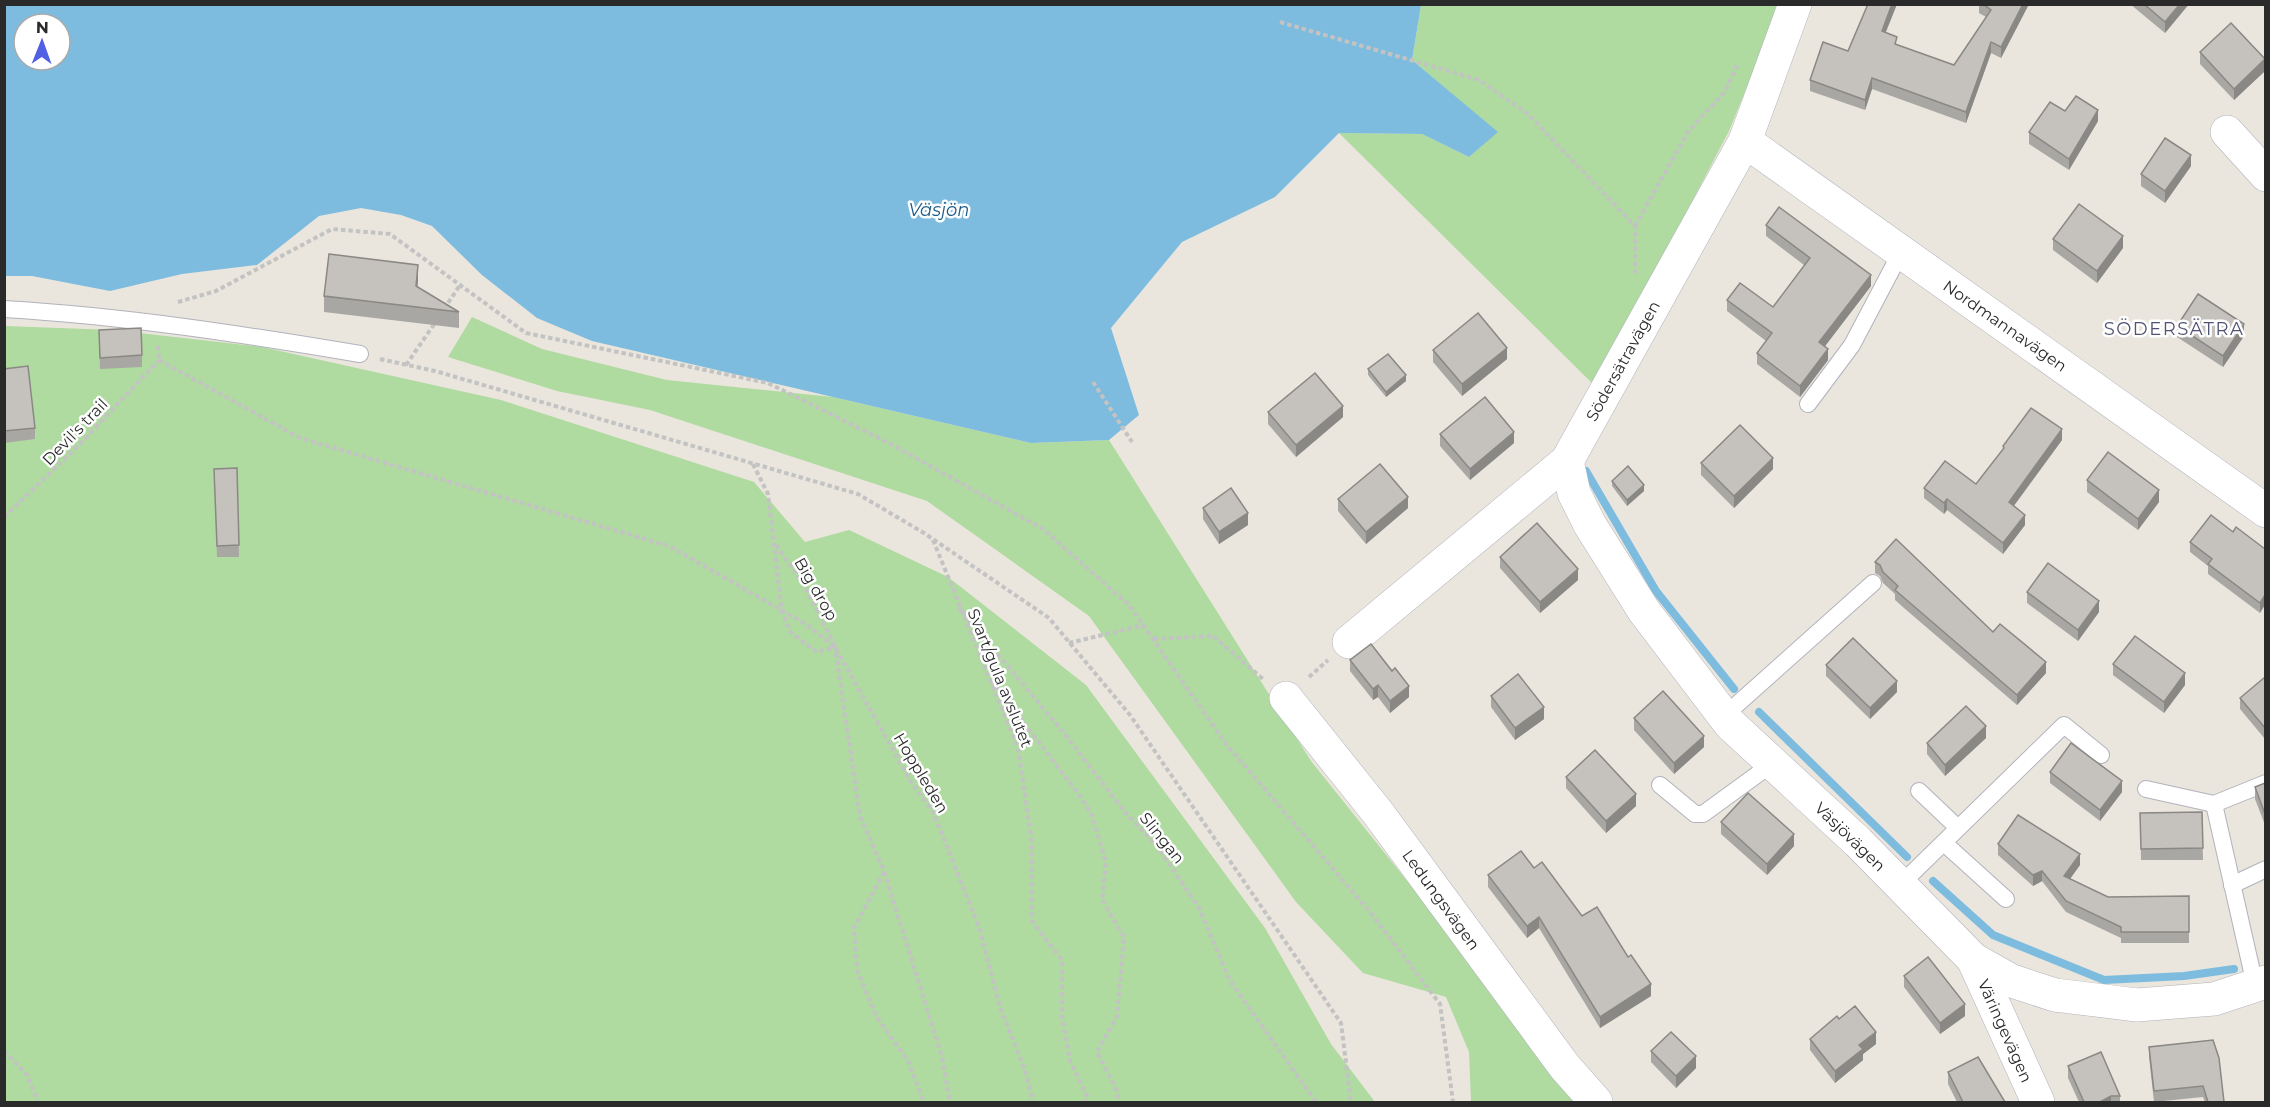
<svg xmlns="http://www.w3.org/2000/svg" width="2270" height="1107" font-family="Montserrat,sans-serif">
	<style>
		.green { fill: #afdaa0 }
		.water { fill: #7dbcdf; fill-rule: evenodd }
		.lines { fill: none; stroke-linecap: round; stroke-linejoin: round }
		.stream { stroke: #7dbcdf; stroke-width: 8 }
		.service-casing { stroke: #b1b2bc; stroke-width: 18 }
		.minor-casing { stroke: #b1b2bc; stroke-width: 34 }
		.path { stroke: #c3c3c3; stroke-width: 4; stroke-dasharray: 4.5 3; stroke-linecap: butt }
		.service { stroke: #fff; stroke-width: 16 }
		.minor { stroke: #fff; stroke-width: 33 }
		.wall { fill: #a9a7a3 }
		.shaded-wall { fill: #8a8884 }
		.building { fill: #c5c2bd; stroke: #8a8884; stroke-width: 1.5 }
		.labels { text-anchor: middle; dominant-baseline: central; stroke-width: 5; stroke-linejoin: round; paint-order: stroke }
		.street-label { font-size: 16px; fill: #2a2a2a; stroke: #fff }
		.water-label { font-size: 18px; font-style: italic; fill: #1e5b89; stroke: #fff }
		.neighbourhood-label { font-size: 18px; letter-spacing: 1.5px; fill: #505374; stroke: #fff }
	</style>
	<rect width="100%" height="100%" fill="#eae6dd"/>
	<!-- green -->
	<g class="green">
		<path d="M1421 5H1780L1729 131 1595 386 1339 133 1422 134 1469 157 1497 132 1412 60Z"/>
		<path d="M472 317 542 349 667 380 833 397 1031 443 1109 440 1311 761 1584 1102H1471L1469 1052 1446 997 1363 973 1296 902 1089 616 927 501 650 410 557 391 448 357Z"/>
		<path d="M5 326 113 330 262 347 501 400 754 482 805 542 849 530 948 577 1086 685 1265 928 1331 1044 1375 1102H5Z"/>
	</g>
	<!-- water -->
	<path class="water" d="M4 5H1421L1412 60 1498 132 1469 157 1422 134 1339 133 1275 197 1182 242 1111 328 1139 415 1109 440 1031 443 592 341 537 318 482 275 432 226 401 215 361 208 319 216 257 265 182 274 110 291 32 276H5ZM24 24H60V60H24Z"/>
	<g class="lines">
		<!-- stream -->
		<g class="stream">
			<path d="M1586 471 1656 591 1734 689"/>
			<path d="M1759 712 1907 857"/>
			<path d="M1933 881 1993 935 2104 980 2184 976 2234 969"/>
		</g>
		<defs>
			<g id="service">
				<path d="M4 309C124 316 241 334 360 354"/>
				<path d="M1808 404 1852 345 1901 252"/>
				<path d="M1724 716 1873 583"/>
				<path d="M1660 785 1695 814H1703L1773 763"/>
				<path d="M2146 789 2214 804 2266 783"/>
				<path d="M1919 791 1958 828"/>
				<path d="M2214 804 2255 985"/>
				<path d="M1944 843 2006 899"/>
				<path d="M1900 885 2064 725 2101 755"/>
				<path d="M2232 885 2266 869"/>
			</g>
			<g id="minor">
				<path d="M2227 132 2266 175"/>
				<path d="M1745 141 2266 511"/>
				<path d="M1567 461 1574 493 1590 525 1644 611 1730 724 1858 842 1973 959 2012 981 2055 995 2137 1005 2214 999 2266 982"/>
				<path d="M1349 642 1567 461 1745 141 1795 4"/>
				<path d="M1286 698 1378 813 1565 1067 1596 1102"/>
				<path d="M1973 959 2038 1102"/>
			</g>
		</defs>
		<!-- service casing -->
		<use href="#service" class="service-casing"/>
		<!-- minor casing -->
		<use href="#minor" class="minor-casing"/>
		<!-- path -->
		<g class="path">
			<path d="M1280 22 1479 80 1527 113 1635 226V277"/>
			<path d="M1635 226 1689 130 1725 92 1738 63"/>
			<path d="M178 302 216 291 332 229 390 234 526 333 768 383 889 443 1043 529 1129 605 1226 744 1370 912 1440 1004 1453 1102"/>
			<path d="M444 309 460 285"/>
			<path d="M158 346 159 360"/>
			<path d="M380 359 435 371 858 494 924 533 1049 618 1130 715 1341 1023 1351 1102"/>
			<path d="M159 360 300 438 669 546 804 623 835 647 910 780 934 814 980 930 999 1004 1026 1073 1033 1102"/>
			<path d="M406 365 435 323"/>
			<path d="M1093 382 1132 442"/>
			<path d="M753 464 768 494 782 612 791 633 817 652 835 647 860 816 884 871 942 1057 950 1102"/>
			<path d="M4 517 78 446 159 360"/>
			<path d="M933 540 1018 748 1032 844V921L1062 960V1016L1070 1061 1088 1098 1085 1102"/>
			<path d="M776 545 804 585 834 644"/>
			<path d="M959 608 1063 732 1124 811 1157 846 1199 908 1230 981 1316 1102"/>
			<path d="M1154 639 1213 636 1263 679"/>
			<path d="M1069 643 1144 625"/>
			<path d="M1309 677 1328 660"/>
			<path d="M992 681 1080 796 1092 815 1106 863 1102 900 1124 937 1117 1016 1097 1052 1117 1091 1118 1102"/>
			<path d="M884 872 854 928 857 970 876 1016 908 1061 924 1102"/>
			<path d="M4 1051 27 1075 38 1102"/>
		</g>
		<!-- service -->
		<use href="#service" class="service"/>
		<!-- minor -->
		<use href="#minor" class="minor"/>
	</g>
	<!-- wall -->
	<g class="wall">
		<path d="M1868 4H1897L1886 32 1897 45 1954 65 1986 17 1979 13V4H2029L2001 58 1991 53 1966 123 1872 89 1865 110 1810 91V80L1848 51Z"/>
		<path d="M2130 4H2189L2165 33Z"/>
		<path d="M2200 52 2265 71 2234 100 2200 64Z"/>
		<path d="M2098 121 2069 170 2029 144V132Z"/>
		<path d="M2191 166 2165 203 2141 186V174Z"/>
		<path d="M1766 225 1871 286 1825 346 1828 360 1800 397 1757 364V353L1766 341 1727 311V300L1773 307 1804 265 1766 236Z"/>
		<path d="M2053 239 2123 248 2097 283 2053 250Z"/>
		<path d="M418 281 417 287 459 312V328L324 312V296Z"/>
		<path d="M2177 326 2244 336 2223 367 2177 337Z"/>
		<path d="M99 330 142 355V367L100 369Z"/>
		<path d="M1433 350 1507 359 1462 396 1433 362Z"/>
		<path d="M4 369 35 428V439L4 443Z"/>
		<path d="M1368 369 1406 381 1386 397 1368 375Z"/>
		<path d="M1268 412 1343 417 1296 457 1268 424Z"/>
		<path d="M1440 434 1514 443 1470 480 1440 446Z"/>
		<path d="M2062 440 2014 506 2025 525 2003 554 1947 510 1944 514 1924 498V488L1976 484 2003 450V446Z"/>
		<path d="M1701 463 1773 469 1734 508 1701 475Z"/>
		<path d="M237 468 239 557H217L214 469Z"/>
		<path d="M2087 480 2159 502 2138 530 2087 492Z"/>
		<path d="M1612 481 1644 491 1627 506 1612 486Z"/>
		<path d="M1338 499 1408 508 1366 544 1338 511Z"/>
		<path d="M1203 508 1248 525 1219 544 1203 519Z"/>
		<path d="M2233 532 2265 549 2260 613 2208 574V566L2190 552V542Z"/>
		<path d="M1896 539 1993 632 2046 673 2017 705 1904 608 1895 600V594L1883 583 1880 576 1875 573V562Z"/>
		<path d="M1500 557 1578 580 1540 613 1500 568Z"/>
		<path d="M2027 592 2099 612 2078 641 2027 603Z"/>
		<path d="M1350 660 1409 697 1390 713 1378 697 1373 700 1350 671Z"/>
		<path d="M2113 664 2185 685 2164 713 2113 675Z"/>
		<path d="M1826 665 1897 692 1870 719 1826 676Z"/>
		<path d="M2265 677V739L2240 709V698Z"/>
		<path d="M1491 696 1544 719 1515 740 1491 707Z"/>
		<path d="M1634 718 1704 747 1674 774 1634 730Z"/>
		<path d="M1986 738 1945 776 1927 754V743Z"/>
		<path d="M2050 772 2122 792 2100 821 2050 783Z"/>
		<path d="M1566 777 1636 806 1606 833 1566 788Z"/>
		<path d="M2265 783V825L2255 799V787Z"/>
		<path d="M2202 812 2203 860H2141L2140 813Z"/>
		<path d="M1721 822 1794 846 1767 875 1721 834Z"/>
		<path d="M1998 844 2080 865 2070 879 2108 897 2189 896V943H2121V938L2066 912 2042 881 2033 886 1998 855Z"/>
		<path d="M1534 868 1582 916 1651 996 1600 1028 1539 928 1527 938 1488 887V875Z"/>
		<path d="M1904 976 1965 1016 1940 1034 1904 987Z"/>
		<path d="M1839 1019 1876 1044 1863 1054V1060L1835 1083 1810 1050V1039Z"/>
		<path d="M2149 1047 2224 1102H2205L2203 1097 2154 1102 2149 1057Z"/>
		<path d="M1651 1051 1696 1068 1676 1088 1651 1062Z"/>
		<path d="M2068 1066 2120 1096V1102H2079L2068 1078Z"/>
		<path d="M1948 1072 2005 1102H1957L1948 1084Z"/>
	</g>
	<!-- shaded-wall -->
	<g class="shaded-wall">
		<path d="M1892 4H1897L1882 41V31Z"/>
		<path d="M2023 4H2029L2001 58V47Z"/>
		<path d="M2180 4H2189L2165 33V22Z"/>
		<path d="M1991 42V53L1966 123V112Z"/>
		<path d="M2265 59V71L2234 100V89Z"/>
		<path d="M1872 78V89L1865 110V100Z"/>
		<path d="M2098 110V121L2069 170V159Z"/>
		<path d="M2191 155V166L2165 203V191Z"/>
		<path d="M2123 236V248L2097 283V271Z"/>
		<path d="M418 265V281L416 302V286Z"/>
		<path d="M1871 275V286L1819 354V342Z"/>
		<path d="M2244 324V336L2223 367V356Z"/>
		<path d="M1507 348V359L1462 396V384Z"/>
		<path d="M1828 349V360L1800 397V386Z"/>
		<path d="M1406 375V381L1386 397V392Z"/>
		<path d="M1343 406V417L1296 457V445Z"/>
		<path d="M2062 429V440L2009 512V502Z"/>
		<path d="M1514 432V443L1470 480V469Z"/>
		<path d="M1773 458V469L1734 508V496Z"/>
		<path d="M1644 485V491L1627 506V500Z"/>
		<path d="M2159 490V502L2138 530V519Z"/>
		<path d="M1408 497V508L1366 544V532Z"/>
		<path d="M1947 499V510L1944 514V503Z"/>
		<path d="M1248 513V525L1219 544V532Z"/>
		<path d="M2025 515V525L2003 554V543Z"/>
		<path d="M1578 569V580L1540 613V602Z"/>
		<path d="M2265 595V605L2260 613V603Z"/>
		<path d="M2099 601V612L2078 641V630Z"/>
		<path d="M2046 662V673L2017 705V695Z"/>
		<path d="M2185 673V685L2164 713V702Z"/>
		<path d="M1897 681V692L1870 719V708Z"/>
		<path d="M1378 685V697L1373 700V689Z"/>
		<path d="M1409 686V697L1390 713V701Z"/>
		<path d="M1544 707V719L1515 740V728Z"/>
		<path d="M1986 726V738L1945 776V765Z"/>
		<path d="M1704 736V747L1674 774V763Z"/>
		<path d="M2122 781V792L2100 821V810Z"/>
		<path d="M1636 794V806L1606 833V821Z"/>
		<path d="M1794 834V846L1767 875V864Z"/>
		<path d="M2080 854V865L2064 887V876Z"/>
		<path d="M2042 871V881L2033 886V875Z"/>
		<path d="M1539 917V928L1527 938V926Z"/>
		<path d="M1651 984V996L1600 1028V1017Z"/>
		<path d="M1965 1004V1016L1940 1034V1023Z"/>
		<path d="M1876 1032V1044L1863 1054V1060L1835 1083V1071L1859 1045Z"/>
		<path d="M1696 1056V1068L1676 1088V1076Z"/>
		<path d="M2111 1096V1102H2100Z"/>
	</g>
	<!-- building -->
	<g class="building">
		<path d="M1868 4H1892L1882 31 1897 37 1895 44 1954 65 1991 10 1983 4H2023L2001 47 1991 42 1966 112 1872 78 1865 100 1810 80 1823 42 1848 51Z"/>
		<path d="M2144 4H2180L2165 22Z"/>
		<path d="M2231 23 2265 59 2234 89 2200 52Z"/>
		<path d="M2076 96 2098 110 2069 159 2029 132 2050 102 2065 111Z"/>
		<path d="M2165 138 2191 155 2165 191 2141 174Z"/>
		<path d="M2079 204 2123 236 2097 271 2053 239Z"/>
		<path d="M1779 207 1871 275 1819 342 1828 349 1800 386 1757 353 1772 333 1727 300 1740 283 1773 307 1810 258 1766 225Z"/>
		<path d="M329 254 418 265 416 286 459 312 324 296Z"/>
		<path d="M2198 294 2244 324 2223 356 2177 326Z"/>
		<path d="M1478 313 1507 348 1462 384 1433 350Z"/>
		<path d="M141 328 142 355 100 358 99 330Z"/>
		<path d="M1388 354 1406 375 1386 392 1368 369Z"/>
		<path d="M28 366 35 428 4 431V369Z"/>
		<path d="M1315 373 1343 406 1296 445 1268 412Z"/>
		<path d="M1485 397 1514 432 1470 469 1440 434Z"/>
		<path d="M2031 408 2062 429 2009 502 2025 515 2003 543 1947 499 1944 503 1924 488 1945 461 1976 484 2004 448 2003 446Z"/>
		<path d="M1740 425 1773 458 1734 496 1701 463Z"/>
		<path d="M2108 452 2159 490 2138 519 2087 480Z"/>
		<path d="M1380 464 1408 497 1366 532 1338 499Z"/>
		<path d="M1628 466 1644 485 1627 500 1612 481Z"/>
		<path d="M237 468 239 545 217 546 214 469Z"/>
		<path d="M1231 488 1248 513 1219 532 1203 508Z"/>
		<path d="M2211 515 2233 532 2236 527 2265 549V595L2260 603 2208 564 2212 559 2190 542Z"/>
		<path d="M1537 523 1578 569 1540 602 1500 557Z"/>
		<path d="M1896 539 1993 632 2000 624 2046 662 2017 695 1895 590 1898 586 1883 572 1880 565 1875 562Z"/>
		<path d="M2048 563 2099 601 2078 630 2027 592Z"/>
		<path d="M2135 636 2185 673 2164 702 2113 664Z"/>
		<path d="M1853 638 1897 681 1870 708 1826 665Z"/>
		<path d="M1371 644 1392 671 1395 668 1409 686 1390 701 1378 685 1373 689 1350 660Z"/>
		<path d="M1518 674 1544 707 1515 728 1491 696Z"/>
		<path d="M2265 677V728L2240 698Z"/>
		<path d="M1663 691 1704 736 1674 763 1634 718Z"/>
		<path d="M1966 706 1986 726 1945 765 1927 743Z"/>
		<path d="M2071 743 2122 781 2100 810 2050 772Z"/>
		<path d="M1595 750 1636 794 1606 821 1566 777Z"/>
		<path d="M2265 783V814L2255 787Z"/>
		<path d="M1748 793 1794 834 1767 864 1721 822Z"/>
		<path d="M2202 812 2203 848 2141 849 2140 813Z"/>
		<path d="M2018 815 2080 854 2064 876 2108 897 2189 896V932H2121V927L2066 901 2042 871 2033 875 1998 844Z"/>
		<path d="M1521 851 1534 868 1542 862 1582 916 1597 907 1628 957 1631 955 1651 984 1600 1017 1539 917 1527 926 1488 875Z"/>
		<path d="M1928 957 1965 1004 1940 1023 1904 976Z"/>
		<path d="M1855 1006 1876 1032 1859 1045 1863 1049 1835 1071 1810 1039 1837 1016 1839 1019Z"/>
		<path d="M1671 1032 1696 1056 1676 1076 1651 1051Z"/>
		<path d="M2213 1040 2219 1058 2224 1102H2208L2203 1086 2154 1091 2149 1047Z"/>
		<path d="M2101 1052 2120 1096H2111L2100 1102H2084L2068 1066Z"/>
		<path d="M1978 1057 2005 1102H1963L1948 1072Z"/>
	</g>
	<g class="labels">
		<!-- street labels -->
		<g class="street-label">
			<text transform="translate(2005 326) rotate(35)">Nordmannavägen</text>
			<text transform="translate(1623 361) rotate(-61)">Södersätravägen</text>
			<text transform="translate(75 432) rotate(-46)">Devil's trail</text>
			<text transform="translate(816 589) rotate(60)">Big drop</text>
			<text transform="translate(1000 678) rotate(68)">Svart/gula avslutet</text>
			<text transform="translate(921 773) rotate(59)">Hoppleden</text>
			<text transform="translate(1850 837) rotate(44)">Väsjövägen</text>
			<text transform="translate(1162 838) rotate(51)">Slingan</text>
			<text transform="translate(1441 900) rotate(54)">Ledungsvägen</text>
			<text transform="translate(2005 1031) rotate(66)">Väringevägen</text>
		</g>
		<!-- water labels -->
		<g class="water-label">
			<text x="939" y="210">Väsjön</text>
		</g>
		<!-- neighbourhood labels -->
		<g class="neighbourhood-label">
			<text x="2174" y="329">SÖDERSÄTRA</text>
		</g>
	</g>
	<!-- border -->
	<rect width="2270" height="1107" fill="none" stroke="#2a2a2a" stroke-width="12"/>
	<!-- north arrow -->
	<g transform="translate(42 42) rotate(1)"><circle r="28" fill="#ffffff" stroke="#aaaaaa" stroke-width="1.5"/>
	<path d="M0-4.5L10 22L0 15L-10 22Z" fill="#515fe3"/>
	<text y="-9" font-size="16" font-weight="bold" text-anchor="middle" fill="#2a2a2a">N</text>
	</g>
</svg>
